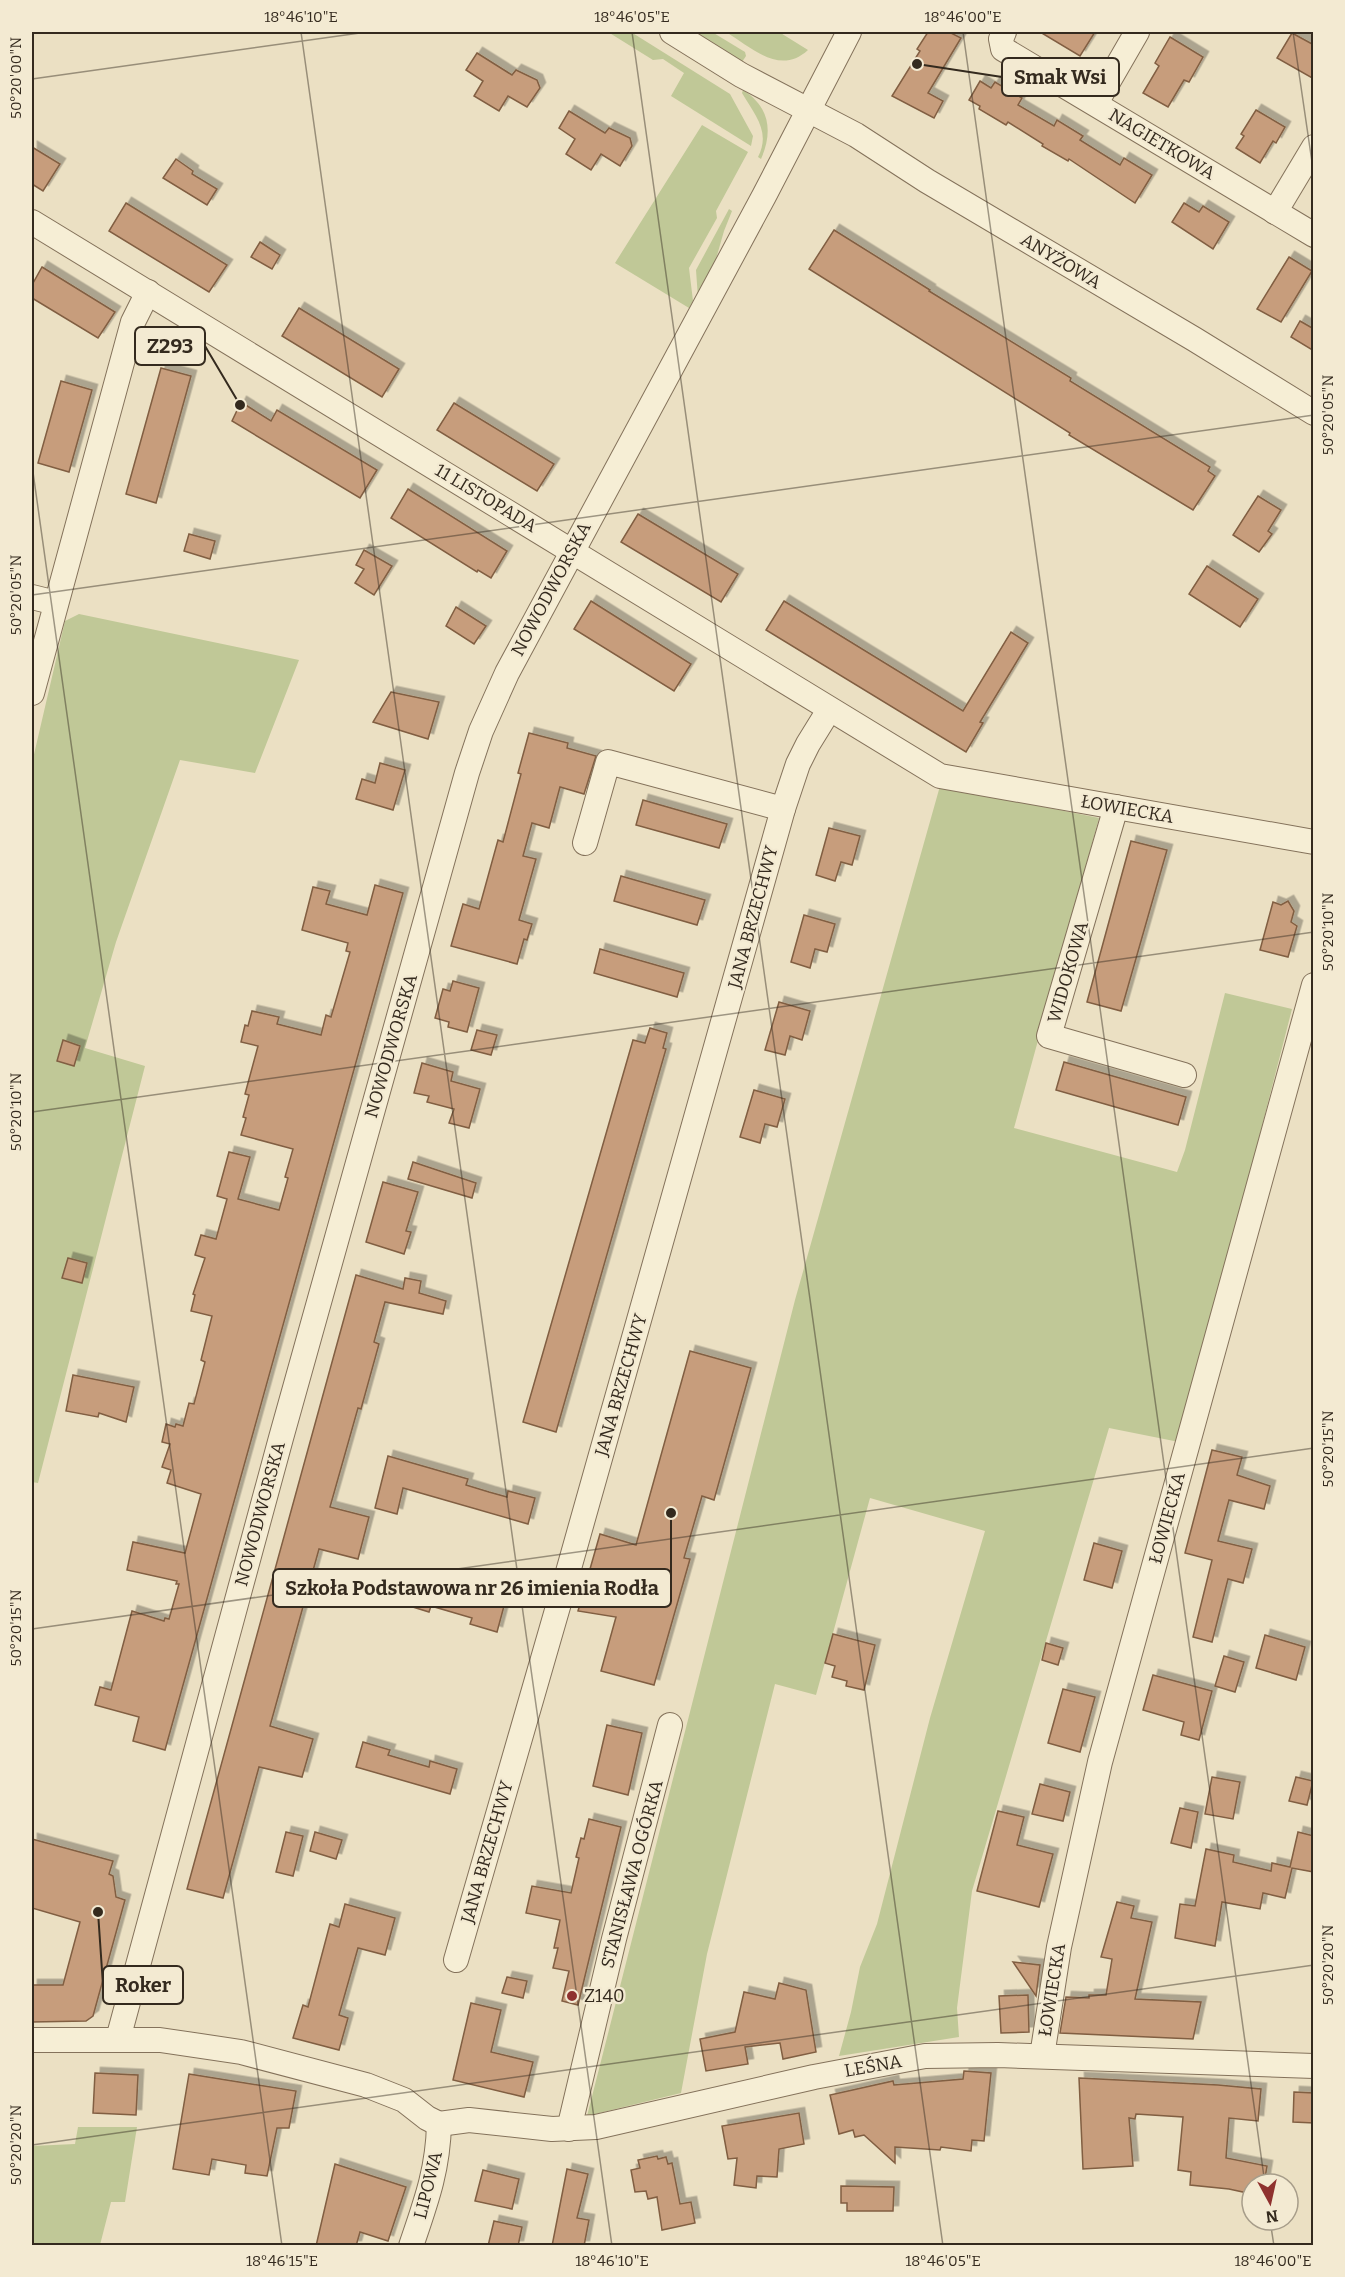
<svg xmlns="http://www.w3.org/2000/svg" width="1345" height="2277" font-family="Bitter,serif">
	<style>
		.green { fill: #c0c897 }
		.building { fill: #c79d7b; stroke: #815e42; stroke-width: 1.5; filter: url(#shadow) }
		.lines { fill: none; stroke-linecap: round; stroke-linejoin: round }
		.street-casing { stroke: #84725b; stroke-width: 26 }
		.street { stroke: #f6eed5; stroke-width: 24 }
		.ticks { fill: none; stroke: #342a1e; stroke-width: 1.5; stroke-opacity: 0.45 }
		.poi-dot { fill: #8f322f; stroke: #f3ead2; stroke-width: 2 }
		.labels { text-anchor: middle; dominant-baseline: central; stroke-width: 4.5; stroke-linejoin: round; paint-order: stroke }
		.street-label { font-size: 18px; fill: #342a1e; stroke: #f3ead2 }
		.poi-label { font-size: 18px; fill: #342a1e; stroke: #f3ead2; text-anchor: start }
		.leader { fill: none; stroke: #342a1e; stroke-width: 2 }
		.callout-dot { fill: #342a1e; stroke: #f3ead2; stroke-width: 2 }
		.callout { fill: #f3ead2; stroke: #342a1e; stroke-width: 2 }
		.callout-label { font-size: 20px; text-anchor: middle; font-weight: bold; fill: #342a1e }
		.neatline { fill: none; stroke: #342a1e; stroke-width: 2 }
		.ticks-label { font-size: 15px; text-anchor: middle; fill: #342a1e }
	</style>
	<defs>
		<filter id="shadow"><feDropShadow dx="5.5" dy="-5.5" stdDeviation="0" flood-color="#0004"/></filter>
	</defs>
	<rect width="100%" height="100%" fill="#ebe0c3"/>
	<!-- green -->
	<g class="green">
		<path d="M608 32H631L730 94 753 136 751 146 671 96 684 73 663 59 653 60Z"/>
		<path d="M694 32H712L745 52 746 56 742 62Z"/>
		<path d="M726 32H779L808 50C780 76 752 48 726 32Z"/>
		<path d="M743 90C770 107 773 132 761 159L758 157C771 132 755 115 742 93Z"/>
		<path d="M702 125 748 152 716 211 717 218 689 268 693 301 689 308 615 263Z"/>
		<path d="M729 209 732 211 724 231 712 273 698 298 696 270Z"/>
		<path d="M79 614 299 660 255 773 180 760 116 942 85 1048 145 1066 38 1483 32 1482V763L65 621Z"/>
		<path d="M940 786 1099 818 1014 1128 1177 1172 1185 1150 1225 993 1292 1009 1194 1391 1179 1442 1109 1428 972 1891 957 2008 959 2037 839 2056 851 2012 860 1967 877 1924 930 1718 985 1531 870 1498 816 1695 775 1684 707 1954 681 2093 587 2116 795 1300Z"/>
		<path d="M78 2127H137L125 2202H111L100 2245H32V2146L75 2144Z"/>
	</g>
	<!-- building -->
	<g class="building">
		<path d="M928 32H949L961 38 928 93 943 101 934 118 892 96 920 51 917 49Z"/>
		<path d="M1040 32H1095L1080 56Z"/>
		<path d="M1292 33 1314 45V79L1277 58Z"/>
		<path d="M1170 37 1203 57 1189 82 1184 80 1168 107 1143 93 1159 66 1155 63Z"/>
		<path d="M477 53 512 75 516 70 537 80 540 88 527 107 508 96 499 111 474 96 483 81 466 70Z"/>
		<path d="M980 81 991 88 995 82 1022 98 1018 105 1054 126 1057 120 1083 136 1080 140 1120 165 1124 158 1152 175 1135 203 1069 159 1068 161 1042 146 1043 144 1008 122 1006 125 979 109 980 106 969 100Z"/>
		<path d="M1256 110 1285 127 1276 143 1273 141 1260 163 1236 148 1244 136 1241 134Z"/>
		<path d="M569 111 605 133 609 128 630 138 632 146 620 166 601 154 591 170 566 154 575 139 559 128Z"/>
		<path d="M32 147 60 164 43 191 32 184Z"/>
		<path d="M176 159 193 171 192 174 217 189 207 205 163 178Z"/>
		<path d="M126 203 227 265 209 292 109 231Z"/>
		<path d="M1184 203 1199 212 1203 206 1229 222 1213 249 1172 222Z"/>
		<path d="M834 230 930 290 929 291 1071 378 1070 381 1210 467 1208 471 1215 476 1193 510 1069 435 1070 433 809 269Z"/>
		<path d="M260 242 280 255 272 269 251 257Z"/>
		<path d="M1289 257 1312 271 1281 322 1257 309Z"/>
		<path d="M42 267 115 312 98 338 32 298V285Z"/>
		<path d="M299 308 399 369 382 397 282 336Z"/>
		<path d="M1300 321 1314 329V351L1291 337Z"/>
		<path d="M161 368 191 376 156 503 126 494Z"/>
		<path d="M61 381 92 390 69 472 38 463Z"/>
		<path d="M241 402 271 421 277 410 377 470 360 498 232 421Z"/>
		<path d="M454 403 554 464 537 491 437 430Z"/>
		<path d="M408 489 507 551 491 578 478 570 477 572 391 518Z"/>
		<path d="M1258 496 1281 510 1268 531 1272 534 1259 552 1233 535Z"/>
		<path d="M638 514 738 574 721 602 621 542Z"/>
		<path d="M189 534 215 541 210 559 184 551Z"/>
		<path d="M364 550 392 566 374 595 355 583 364 569 356 565Z"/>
		<path d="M1207 566 1258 599 1240 627 1189 594Z"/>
		<path d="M591 601 691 664 674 691 574 629Z"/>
		<path d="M784 601 963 711 1011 632 1028 643 980 722 983 723 966 752 766 630Z"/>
		<path d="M456 607 486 626 474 644 446 626Z"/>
		<path d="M391 692 439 702 428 739 373 722Z"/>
		<path d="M529 733 568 743 567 748 596 756 584 794 560 787 549 828 532 823 523 856 536 859 519 920 532 924 527 940 524 939 517 964 451 946 463 904 479 909 498 840 503 842 521 774 518 773Z"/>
		<path d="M380 763 405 770 393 810 356 799 362 779 375 783Z"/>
		<path d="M643 800 727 824 719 848 636 825Z"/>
		<path d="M829 828 860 836 852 865 841 862 835 881 816 875Z"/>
		<path d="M1131 841 1167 850 1121 1011 1087 1002Z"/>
		<path d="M621 876 705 900 697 925 614 901Z"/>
		<path d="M375 885 403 893 165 1750 133 1741 139 1717 95 1705 100 1687 111 1690 132 1611 164 1621 165 1618 169 1619 179 1584H176L177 1581 127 1570 133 1542 185 1553 201 1494 167 1483 171 1470 162 1467 170 1444 162 1442 166 1424 175 1427 176 1424 183 1426 189 1403 194 1404 205 1362 201 1360 212 1316 191 1311 195 1295 193 1294 205 1258 195 1255 201 1235 216 1239 227 1199 217 1196 229 1152 250 1157 238 1199 279 1210 288 1178 285 1177 293 1149 241 1135 246 1118 243 1117 249 1095 245 1094 258 1046 241 1042 245 1025 248 1026 252 1011 279 1017 277 1024 321 1035 326 1015 331 1017 350 952 346 951 348 943 302 930 313 887 330 891 326 904 367 915Z"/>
		<path d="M1288 901 1294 911 1291 922 1297 926 1288 957 1260 950 1273 902 1281 905Z"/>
		<path d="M804 915 835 924 827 952 815 949 810 968 791 962Z"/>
		<path d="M600 949 684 973 677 997 594 973Z"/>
		<path d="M453 981 479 988 467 1032 448 1027 449 1022 435 1018 443 989 450 991Z"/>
		<path d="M779 1002 810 1011 802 1040 790 1036 785 1055 765 1050Z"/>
		<path d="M650 1028 667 1033 663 1048 666 1049 556 1432 523 1422 633 1040 645 1043Z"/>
		<path d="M477 1030 497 1035 491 1055 471 1050Z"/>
		<path d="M63 1040 80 1046 74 1066 57 1061Z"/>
		<path d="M1064 1062 1186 1097 1178 1125 1056 1090Z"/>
		<path d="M422 1063 453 1072 451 1081 480 1089 469 1128 449 1123 454 1109 427 1102 429 1096 414 1093Z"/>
		<path d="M754 1090 785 1099 777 1127 765 1124 760 1143 740 1137Z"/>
		<path d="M413 1162 476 1183 472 1198 408 1179Z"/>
		<path d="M383 1182 418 1192 406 1231 411 1232 404 1254 366 1242Z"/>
		<path d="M68 1258 87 1263 82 1283 62 1278Z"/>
		<path d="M356 1275 403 1289 405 1278 421 1281 419 1293 446 1301 443 1314 385 1302 374 1342 379 1344 361 1409 358 1408 330 1507 369 1517 358 1559 319 1549 270 1726 313 1739 302 1777 259 1767 223 1898 187 1889Z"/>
		<path d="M690 1351 751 1368 714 1500 702 1496 684 1558 690 1559 654 1685 601 1671 616 1617 578 1611 600 1534 636 1545Z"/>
		<path d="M73 1375 134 1387 126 1422 99 1413 98 1417 66 1411Z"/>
		<path d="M1212 1450 1242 1457 1237 1475 1270 1486 1264 1509 1229 1500 1218 1541 1252 1549 1243 1583 1228 1579 1212 1642 1193 1637 1212 1560 1185 1553Z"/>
		<path d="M388 1456 468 1479 466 1485 489 1492 507 1497 508 1491 535 1498 528 1524 403 1488 397 1514 375 1508Z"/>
		<path d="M1094 1543 1122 1551 1112 1588 1084 1580Z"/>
		<path d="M410 1579 504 1606 497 1632 470 1624 472 1618 431 1606 429 1612 403 1604Z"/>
		<path d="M833 1634 875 1645 864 1690 846 1686 847 1681 832 1677 835 1666 825 1663Z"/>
		<path d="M1265 1635 1305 1647 1296 1680 1256 1668Z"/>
		<path d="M1046 1643 1063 1648 1058 1665 1042 1660Z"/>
		<path d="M1224 1656 1244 1662 1235 1692 1215 1686Z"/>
		<path d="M1153 1675 1212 1691 1199 1740 1181 1735 1184 1722 1143 1710Z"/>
		<path d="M1063 1689 1095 1697 1080 1752 1048 1743Z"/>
		<path d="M607 1725 642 1733 628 1795 593 1786Z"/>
		<path d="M363 1742 390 1750 388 1755 429 1767 430 1761 457 1769 450 1794 356 1767Z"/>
		<path d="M1212 1777 1240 1782 1233 1819 1205 1814Z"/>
		<path d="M1296 1777 1313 1781 1307 1805 1289 1801Z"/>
		<path d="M1040 1784 1070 1792 1063 1821 1032 1814Z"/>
		<path d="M1180 1808 1198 1812 1191 1848 1171 1843Z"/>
		<path d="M998 1811 1024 1817 1017 1845 1053 1854 1039 1907 977 1891Z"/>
		<path d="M589 1819 621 1827 578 2005 562 2001 569 1971 553 1968 558 1948H554L560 1920 526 1913 532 1886 571 1893 579 1858 576 1857 581 1838 584 1839Z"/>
		<path d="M286 1832 303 1836 293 1876 276 1872Z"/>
		<path d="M315 1832 342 1840 336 1859 310 1851Z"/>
		<path d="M1298 1832 1314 1836V1872L1292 1868 1285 1898 1263 1893 1260 1909 1222 1902 1215 1946 1175 1938 1180 1904 1195 1906 1206 1849 1234 1855 1233 1862 1271 1871 1272 1863 1290 1867Z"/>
		<path d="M32 1839 113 1861 109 1874 113 1876 116 1897 125 1900 93 2016 86 2021 32 2022V1985H63L80 1922 32 1908Z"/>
		<path d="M1117 1902 1134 1906 1131 1918 1152 1922 1135 1999 1201 2002 1193 2039 1060 2033 1066 1997 1089 1998V1995H1106L1112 1959 1101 1957Z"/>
		<path d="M345 1904 395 1918 385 1955 358 1948 339 2015 348 2018 339 2050 293 2038 303 2005 308 2007 330 1924 339 1927Z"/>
		<path d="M1013 1962 1040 1965 1036 1996Z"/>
		<path d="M507 1977 527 1981 523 1998 502 1993Z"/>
		<path d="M779 1983 806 1990 816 2052 783 2059 780 2043 745 2047 748 2064 706 2071 700 2039 735 2032 744 1992 775 1999Z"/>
		<path d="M1028 1995 1029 2032 1001 2033 999 1996Z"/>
		<path d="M471 2003 501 2010 491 2052 533 2062 524 2097 453 2080Z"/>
		<path d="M964 2071 991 2073 984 2141 972 2140 971 2151 941 2147 940 2150 895 2147V2163L864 2135 855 2137 853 2130 839 2134 830 2095 893 2081 894 2085 963 2079Z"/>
		<path d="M95 2073 138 2075 136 2115 93 2113Z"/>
		<path d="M189 2074 296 2091 289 2128H277L267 2176 245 2173 246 2165 212 2159 209 2175 173 2169Z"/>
		<path d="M1079 2078 1218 2085 1261 2089 1258 2121 1229 2118 1226 2158 1267 2166 1264 2184H1252V2194L1229 2189 1190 2185 1191 2172 1178 2170 1183 2117 1136 2114 1135 2119 1129 2118 1133 2166 1083 2169Z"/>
		<path d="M1294 2092 1314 2093V2123L1293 2122Z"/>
		<path d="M799 2113 804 2144 779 2149 777 2177 757 2176 756 2188 734 2185 737 2158 728 2159 722 2126Z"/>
		<path d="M657 2156 658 2159 666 2157 668 2164 672 2163 680 2204 691 2202 695 2223 662 2230 657 2197 648 2199 646 2191 635 2192 631 2170 640 2168 638 2160Z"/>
		<path d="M335 2164 406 2187 388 2241 360 2232 356 2246H316Z"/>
		<path d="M567 2169 588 2174 577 2218 589 2220 584 2246H552Z"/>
		<path d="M483 2170 519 2179 512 2209 475 2201Z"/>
		<path d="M841 2186 894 2187 893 2211H847V2203H841Z"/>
		<path d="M494 2221 522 2227 518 2246H488Z"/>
	</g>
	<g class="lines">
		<defs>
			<g id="street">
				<path d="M672 32 741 75 856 135 927 181 1194 339 1314 413"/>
				<path d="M1004 32 1001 39 1003 49 1314 235"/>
				<path d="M1096 103 1137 32"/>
				<path d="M1275 212 1314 147"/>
				<path d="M32 222 940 776 1314 842"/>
				<path d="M32 597 56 603"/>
				<path d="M32 693 133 322 148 292"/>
				<path d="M1116 807 1049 1036 1184 1075"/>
				<path d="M585 843 608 762 783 809"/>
				<path d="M456 1960 566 1579 783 809 798 764 808 744 829 710"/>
				<path d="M118 2039 281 1438 467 773 481 731 507 673 764 196 849 32"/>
				<path d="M32 2040H160L241 2052 366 2085 404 2100 427 2118 439 2124"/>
				<path d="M1042 2056 1059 1947 1100 1762 1314 985"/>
				<path d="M439 2124 469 2120 552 2129 596 2127 814 2077 925 2056 998 2055 1314 2066"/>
				<path d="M569 2129 614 1939 670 1725"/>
				<path d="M411 2246C426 2202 438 2170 439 2124"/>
			</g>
		</defs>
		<!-- street casing -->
		<use href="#street" class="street-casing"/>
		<!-- street -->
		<use href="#street" class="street"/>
	</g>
	<!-- ticks -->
	<path class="ticks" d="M301 32 612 2246M632 32 943 2246M963 32 1265 2184M1293 32 1314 176M32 79 367 32M32 465 282 2246M32 595 1314 415M32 1112 1314 932M32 1629 1314 1448M32 2145 1314 1965M1270 2220 1274 2246"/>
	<!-- markers -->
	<circle class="poi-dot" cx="572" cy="1996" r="6"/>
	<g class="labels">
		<!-- street labels -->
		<g class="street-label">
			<text transform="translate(1162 144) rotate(31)">NAGIETKOWA</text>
			<text transform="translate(1061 261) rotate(31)">ANYŻOWA</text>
			<text transform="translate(486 498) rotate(31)">11 LISTOPADA</text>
			<text transform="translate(551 589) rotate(-62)">NOWODWORSKA</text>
			<text transform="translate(1127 809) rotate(10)">ŁOWIECKA</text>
			<text transform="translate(753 917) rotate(-75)">JANA BRZECHWY</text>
			<text transform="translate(1068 972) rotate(-74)">WIDOKOWA</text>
			<text transform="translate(391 1046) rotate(-74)">NOWODWORSKA</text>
			<text transform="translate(621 1385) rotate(-74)">JANA BRZECHWY</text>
			<text transform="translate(260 1514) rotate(-75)">NOWODWORSKA</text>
			<text transform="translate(1167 1518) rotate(-75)">ŁOWIECKA</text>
			<text transform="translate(487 1852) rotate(-74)">JANA BRZECHWY</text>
			<text transform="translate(632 1874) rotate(-75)">STANISŁAWA OGÓRKA</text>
			<text transform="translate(1052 1990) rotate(-81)">ŁOWIECKA</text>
			<text transform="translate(873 2066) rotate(-10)">LEŚNA</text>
			<text transform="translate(428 2185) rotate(-76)">LIPOWA</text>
		</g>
		<!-- poi labels -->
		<g class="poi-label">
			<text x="584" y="1996">Z140</text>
		</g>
	</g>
	<!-- callouts -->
	<path class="leader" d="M917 64L1002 77M240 405L205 346M671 1513L671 1588M98 1912L103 1985"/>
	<g class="callout-dot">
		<circle cx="917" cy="64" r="6"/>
		<circle cx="240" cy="405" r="6"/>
		<circle cx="671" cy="1513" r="6"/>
		<circle cx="98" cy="1912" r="6"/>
	</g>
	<g class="callout">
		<rect x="1002" y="58" width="117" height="38" rx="6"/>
		<rect x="135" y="327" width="70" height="38" rx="6"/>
		<rect x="273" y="1569" width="398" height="38" rx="6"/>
		<rect x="103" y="1966" width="80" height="38" rx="6"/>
	</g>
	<g class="callout-label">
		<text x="1060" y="84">Smak Wsi</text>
		<text x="170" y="353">Z293</text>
		<text x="472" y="1595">Szkoła Podstawowa nr 26 imienia Rodła</text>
		<text x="143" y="1992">Roker</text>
	</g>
	<!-- border -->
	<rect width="1345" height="2277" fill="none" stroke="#f3ead2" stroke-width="66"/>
	<!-- north arrow -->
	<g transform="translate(1270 2202) rotate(172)"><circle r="28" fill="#f3ead2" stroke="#a79d8a" stroke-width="1.5"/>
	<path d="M0-4.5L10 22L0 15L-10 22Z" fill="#8f322f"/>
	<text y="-9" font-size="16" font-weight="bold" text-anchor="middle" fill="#342a1e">N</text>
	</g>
	<rect x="33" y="33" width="1279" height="2211" class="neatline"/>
	<g class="ticks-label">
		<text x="301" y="22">18°46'10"E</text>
		<text x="632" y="22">18°46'05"E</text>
		<text x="963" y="22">18°46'00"E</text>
		<text transform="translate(16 78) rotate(-90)" y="5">50°20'00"N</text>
		<text transform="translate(1328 415) rotate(-90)" y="5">50°20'05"N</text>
		<text transform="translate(16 595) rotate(-90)" y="5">50°20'05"N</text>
		<text transform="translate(1328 932) rotate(-90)" y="5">50°20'10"N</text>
		<text transform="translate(16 1112) rotate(-90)" y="5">50°20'10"N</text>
		<text transform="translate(1328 1449) rotate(-90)" y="5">50°20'15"N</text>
		<text transform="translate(16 1628) rotate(-90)" y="5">50°20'15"N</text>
		<text transform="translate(1328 1965) rotate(-90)" y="5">50°20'20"N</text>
		<text transform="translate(16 2145) rotate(-90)" y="5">50°20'20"N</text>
		<text x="282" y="2266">18°46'15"E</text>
		<text x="612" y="2266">18°46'10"E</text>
		<text x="943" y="2266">18°46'05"E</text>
		<text x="1273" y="2266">18°46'00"E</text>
	</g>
</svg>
